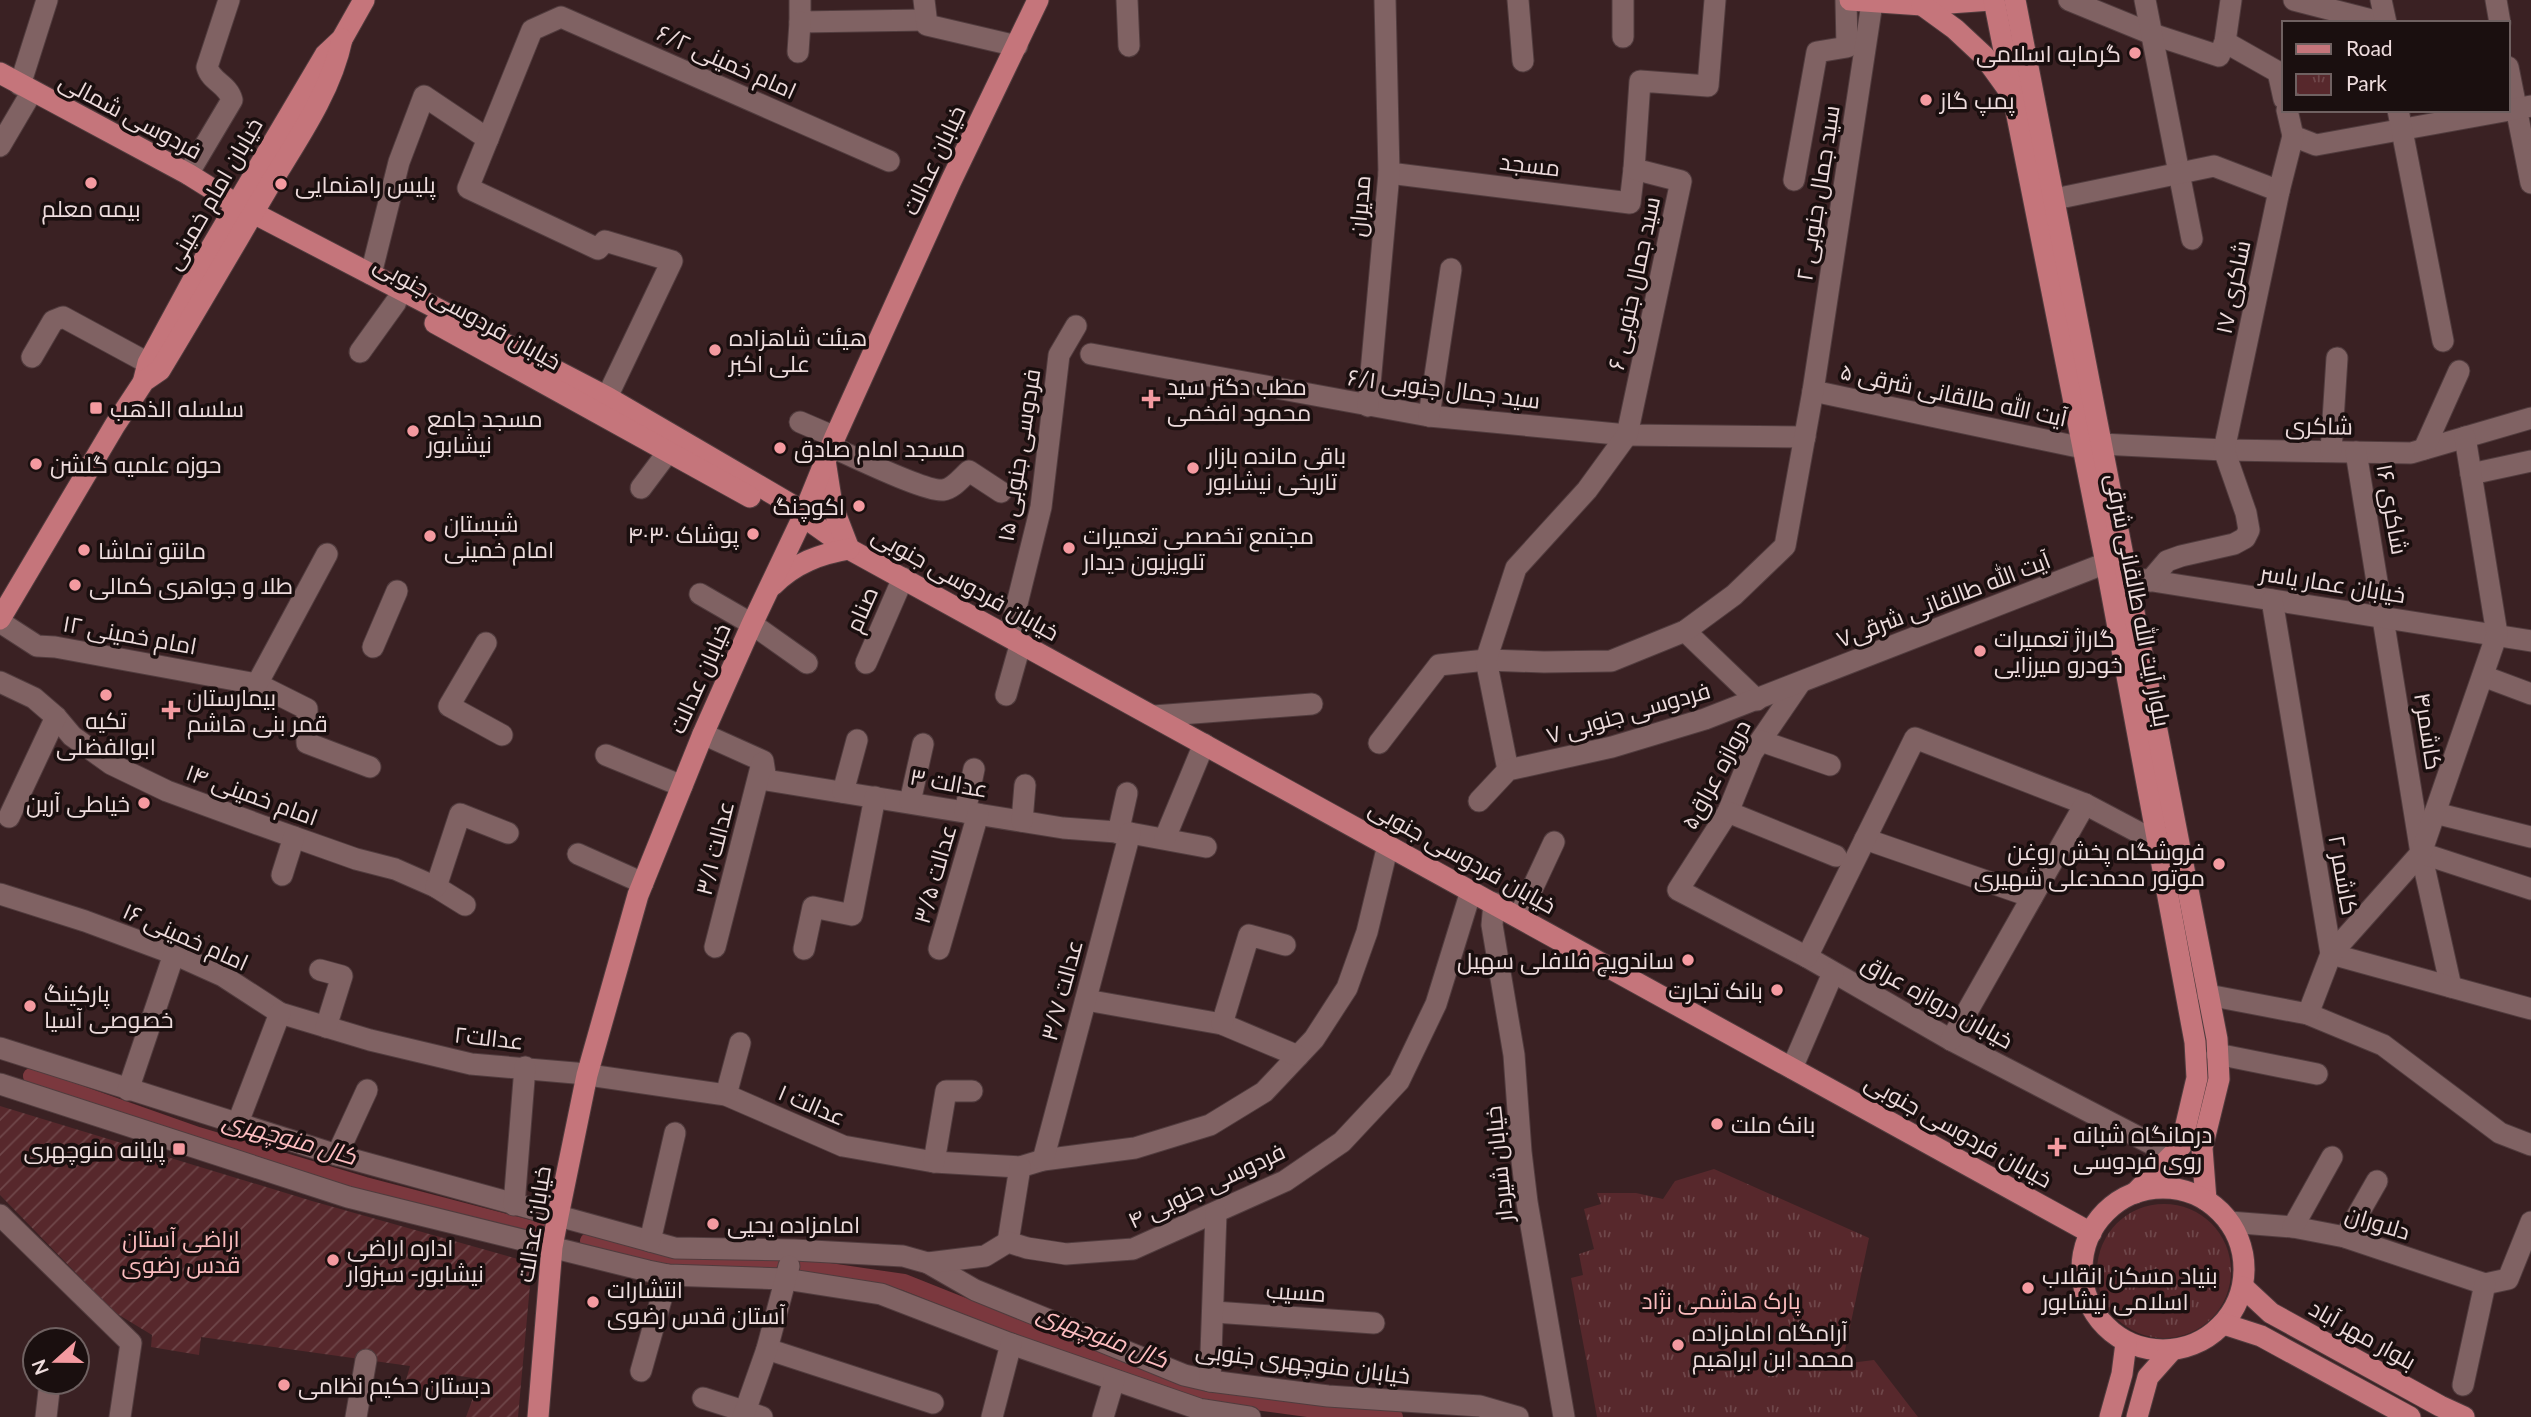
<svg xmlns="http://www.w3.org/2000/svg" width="2531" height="1417" font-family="Lato,Cairo,sans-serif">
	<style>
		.park { fill: url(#park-tufts) }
		.garden { fill: url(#garden-furrows) }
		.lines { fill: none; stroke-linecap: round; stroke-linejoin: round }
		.canal { stroke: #7b383e; stroke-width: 16 }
		.minor-casing { stroke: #513c3e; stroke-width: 23 }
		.major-casing { stroke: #513c3e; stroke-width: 23 }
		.minor { stroke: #806263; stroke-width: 21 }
		.major { stroke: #c5757b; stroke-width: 21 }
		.poi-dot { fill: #f49aa0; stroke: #1a0f0f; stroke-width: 2.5 }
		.labels { text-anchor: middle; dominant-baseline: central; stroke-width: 7; stroke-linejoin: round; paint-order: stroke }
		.poi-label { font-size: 23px; fill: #eedcdd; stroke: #1a0f0f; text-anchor: start }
		.street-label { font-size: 23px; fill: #eedcdd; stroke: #1a0f0f }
		.park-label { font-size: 23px; fill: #fdbdbf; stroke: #1a0f0f }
		.water-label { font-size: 24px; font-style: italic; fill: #febec1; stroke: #1a0f0f }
	</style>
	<defs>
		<pattern id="park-tufts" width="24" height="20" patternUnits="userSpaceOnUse" patternTransform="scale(1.75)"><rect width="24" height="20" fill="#57282c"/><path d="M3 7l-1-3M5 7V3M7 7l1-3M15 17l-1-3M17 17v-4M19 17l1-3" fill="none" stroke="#6f474a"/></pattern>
		<pattern id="garden-furrows" width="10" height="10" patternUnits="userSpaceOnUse" patternTransform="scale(1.75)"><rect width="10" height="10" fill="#57282c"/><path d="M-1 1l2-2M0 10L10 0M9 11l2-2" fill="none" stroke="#6f474a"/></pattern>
	</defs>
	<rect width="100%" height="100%" fill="#3a2123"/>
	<!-- park -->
	<g class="park">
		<path d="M1714 1169 1869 1238 1842 1364 1874 1360 1918 1417H1597L1571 1278 1583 1275 1579 1254 1594 1249 1584 1209 1601 1204 1597 1193H1636L1663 1199 1675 1181Z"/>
		<circle cx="2164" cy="1271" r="67"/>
	</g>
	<!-- garden -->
	<path class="garden" d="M0 1106 312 1201 532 1263 518 1417H466L480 1379 446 1374 442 1393 404 1387 410 1366 201 1337 199 1355 151 1347 152 1335 114 1312 0 1195Z"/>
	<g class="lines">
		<!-- canal -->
		<g class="canal">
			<path d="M31 1076 198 1135 365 1185 541 1231"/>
			<path d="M588 1241 679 1266 720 1262 779 1265"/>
			<path d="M802 1267 904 1282 1095 1358 1195 1394 1315 1410 1395 1417"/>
		</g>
		<defs>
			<g id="minor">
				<path d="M800 0V22L926 20"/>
				<path d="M924 0 927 25 1017 46"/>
				<path d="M1127 0 1129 46"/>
				<path d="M1518 0 1523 61"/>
				<path d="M1623 0V37"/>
				<path d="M2069 0 2152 34 2219 56 2225 42 2231 0"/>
				<path d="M2145 0 2192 239"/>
				<path d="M2294 0 2383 23"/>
				<path d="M2381 0 2386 23"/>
				<path d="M2496 0 2500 23"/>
				<path d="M2225 42 2278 72 2284 99"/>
				<path d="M798 52 800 22"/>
				<path d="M2508 67 2531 183"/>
				<path d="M20 85 47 0"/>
				<path d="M2287 110 2293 136 2316 145 2531 106"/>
				<path d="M2398 110 2443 341"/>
				<path d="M0 146 27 100"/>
				<path d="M1389 173 1630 203 1634 169"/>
				<path d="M188 174 232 100C228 84 211 82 207 67L229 0"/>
				<path d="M1794 180 1817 52 1847 47 1846 0"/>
				<path d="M2055 199 2214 166 2279 191"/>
				<path d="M371 274 399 162 424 96 488 139"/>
				<path d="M360 352 396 302"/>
				<path d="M1091 354 1429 416 1627 435 1805 437"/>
				<path d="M32 357 53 321 63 317 148 363"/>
				<path d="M1813 391 2083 448"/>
				<path d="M607 397 672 261 605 241 598 249 468 188 532 30 561 17 889 161"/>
				<path d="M1368 406 1389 173 1385 0"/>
				<path d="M1429 416 1451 269"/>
				<path d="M800 422 835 437"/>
				<path d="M2101 444 2224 450 2411 453 2531 418"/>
				<path d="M831 447C851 455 925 492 943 490 953 489 962 477 969 471L1001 492"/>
				<path d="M2424 449 2459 371"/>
				<path d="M2331 451 2337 358"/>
				<path d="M2356 452 2421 853 2451 987"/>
				<path d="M2471 474 2531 461"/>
				<path d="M641 488 668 452"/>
				<path d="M2140 579 2531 641"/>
				<path d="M2150 581 2167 561 2181 556 2234 544 2245 538 2249 530 2246 513 2224 450 2279 191 2293 136"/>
				<path d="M700 594 752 624 807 663"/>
				<path d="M2272 600 2331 954 2531 1009"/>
				<path d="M0 622 37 646 55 647 257 684 307 709V743L370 767"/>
				<path d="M1685 631 1757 700"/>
				<path d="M1009 636 1041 507 1059 355 1076 326"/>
				<path d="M486 643 449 706 502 735"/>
				<path d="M373 647 397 591"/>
				<path d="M866 663 903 578"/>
				<path d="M2483 676 2531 694"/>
				<path d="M0 682 34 698 56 717 72 736 111 764 167 791 260 825 356 859 395 869 436 887 465 905"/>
				<path d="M1800 683 1752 753 1728 812 1678 890 1807 957 1951 1040 2173 1155"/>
				<path d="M257 684 327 554"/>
				<path d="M1006 695 1021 642"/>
				<path d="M1154 716 1312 704"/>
				<path d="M703 734 763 761 766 780 1063 828 1130 833 1206 847"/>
				<path d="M1761 741 1830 765"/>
				<path d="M1379 743 1439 665 1486 660 1544 662 1611 661 1685 631 1734 595 1785 546 1813 391 1872 3"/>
				<path d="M606 755 682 786"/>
				<path d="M1508 770 1486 660 1516 568 1587 490 1627 435 1681 181 1634 169 1640 81 1708 86 1715 0"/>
				<path d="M843 792 857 740"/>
				<path d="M1479 801 1508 770 1612 747 1705 719 2106 563"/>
				<path d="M910 802 923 744"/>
				<path d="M965 812 974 769"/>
				<path d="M1728 812 1836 856"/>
				<path d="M2435 813 2531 837"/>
				<path d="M9 817 56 717"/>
				<path d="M1022 821 1025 785"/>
				<path d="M1118 833 1127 793"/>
				<path d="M1165 838 1204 744"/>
				<path d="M1865 839 2032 897"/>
				<path d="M2421 853 2531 889"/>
				<path d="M578 854 643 883"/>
				<path d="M282 875 294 837"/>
				<path d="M436 887 460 814 508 833"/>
				<path d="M0 894 85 921 174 954 223 976 280 1013 370 1040 471 1064 575 1073 726 1095 843 1146 934 1162 1020 1167 1043 1160 1135 1148 1210 1125 1264 1092 1314 1039 1347 988 1367 932 1388 845"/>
				<path d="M1494 903 1492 925 1514 1055 1521 1152 1527 1202 1564 1417"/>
				<path d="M1519 917 1554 842"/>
				<path d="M715 947 762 763"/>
				<path d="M804 949 813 907 852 915 875 797"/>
				<path d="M939 949 978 814"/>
				<path d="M1807 957 1915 738 2085 804 2157 842"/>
				<path d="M320 970 342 976 326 1027"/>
				<path d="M2208 995 2308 1014 2383 1045 2500 1133 2531 1145"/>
				<path d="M1086 1000 1222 1024 1298 1056"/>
				<path d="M2308 1014 2331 954 2421 853 2497 634 2465 437"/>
				<path d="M1222 1024 1249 935 1285 945"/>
				<path d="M1951 1040 2085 804"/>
				<path d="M0 1048 337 1155 675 1248 794 1250 903 1256 928 1263 975 1290 1184 1375 1210 1381 1328 1396 1480 1406 1518 1417"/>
				<path d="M2217 1054 2317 1074"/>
				<path d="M1792 1068 1833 973"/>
				<path d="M0 1084 348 1197 648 1271 668 1275 785 1279 881 1294 1011 1344 1199 1409 1250 1417"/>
				<path d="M128 1090 174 954"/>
				<path d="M726 1095 740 1043"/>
				<path d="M237 1125 280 1013"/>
				<path d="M337 1155 367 1090"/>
				<path d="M1043 1160 1130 833"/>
				<path d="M934 1162 946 1091H972"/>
				<path d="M514 1205 525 1067"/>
				<path d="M0 1215 131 1343 120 1417"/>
				<path d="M2229 1222 2293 1227 2345 1237 2485 1284 2508 1279 2531 1222"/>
				<path d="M2293 1227 2332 1157"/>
				<path d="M2345 1237 2377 1181"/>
				<path d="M650 1241 675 1133"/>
				<path d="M1008 1242 1020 1167"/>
				<path d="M928 1263 985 1256 1008 1242 1027 1248 1066 1254 1133 1249 1285 1181 1342 1142 1399 1081 1436 1004 1471 891"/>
				<path d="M1214 1312 1374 1323"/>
				<path d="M767 1349 933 1403"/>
				<path d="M641 1371 668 1275"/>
				<path d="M1210 1381 1216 1213"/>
				<path d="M2463 1385 2485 1284"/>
				<path d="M703 1398 762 1417"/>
				<path d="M46 1417 50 1382"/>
				<path d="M356 1417 366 1360"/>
				<path d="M743 1417 767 1349 789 1266"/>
				<path d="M992 1417 1011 1344"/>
				<path d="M1103 1417 1114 1380"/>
			</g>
			<g id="major">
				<path d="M1850 0 1922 5 1991 0"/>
				<path d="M1994 0 2106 563 2195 1042 2197 1078 2181 1146 2135 1193"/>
				<path d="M2015 0 2217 1039 2219 1079 2202 1148 2206 1200"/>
				<path d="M1922 5 1955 29 1984 56 2010 92"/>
				<path d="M0 73 188 174 236 204 607 397 804 512 811 522 849 549 2091 1233"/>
				<path d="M435 323 750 497"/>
				<path d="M144 379 148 363 205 258 325 55 342 39 364 0"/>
				<path d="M825 460 832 505 849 549"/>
				<path d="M773 585C795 563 820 554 849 549"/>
				<path d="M0 619 115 425 144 381 160 370C197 309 233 247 269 186 297 140 331 92 342 39"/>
				<circle cx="2163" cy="1269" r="81"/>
				<path d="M2243 1287 2271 1313 2440 1406 2464 1417"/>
				<path d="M2224 1324 2261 1336 2410 1417"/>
				<path d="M538 1417 552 1247 558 1216 587 1075 638 895 703 734 752 624 800 523 835 437 951 181 1038 0"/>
				<path d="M2110 1417 2122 1374 2126 1343"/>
				<path d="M2137 1417 2148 1377 2172 1350"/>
			</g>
		</defs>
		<!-- minor casing -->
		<use href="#minor" class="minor-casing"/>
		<!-- major casing -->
		<use href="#major" class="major-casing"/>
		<!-- minor -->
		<use href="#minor" class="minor"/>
		<!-- major -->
		<use href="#major" class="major"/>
	</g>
	<!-- markers -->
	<g class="poi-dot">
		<circle cx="2135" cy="53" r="7"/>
		<circle cx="1926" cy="100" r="7"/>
		<circle cx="91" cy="183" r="7"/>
		<circle cx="281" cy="184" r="7"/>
		<circle cx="715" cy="350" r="7"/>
		<path d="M1147.5 388.5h7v7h7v7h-7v7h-7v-7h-7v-7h7z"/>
		<rect x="89" y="401" width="14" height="14" rx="3.5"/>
		<circle cx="413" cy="431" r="7"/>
		<circle cx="780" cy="448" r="7"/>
		<circle cx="36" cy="464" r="7"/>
		<circle cx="1193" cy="468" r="7"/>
		<circle cx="859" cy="506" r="7"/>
		<circle cx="753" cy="534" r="7"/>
		<circle cx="430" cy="536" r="7"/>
		<circle cx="1069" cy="548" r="7"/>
		<circle cx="84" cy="550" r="7"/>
		<circle cx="75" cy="585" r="7"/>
		<circle cx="1980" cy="651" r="7"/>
		<circle cx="106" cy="695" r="7"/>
		<path d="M167.5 699.5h7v7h7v7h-7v7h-7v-7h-7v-7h7z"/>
		<circle cx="144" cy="803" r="7"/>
		<circle cx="2219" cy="864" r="7"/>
		<circle cx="1688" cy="960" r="7"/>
		<circle cx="1777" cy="990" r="7"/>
		<circle cx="30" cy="1006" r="7"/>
		<circle cx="1717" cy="1124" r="7"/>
		<path d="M2053.5 1136.5h7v7h7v7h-7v7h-7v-7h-7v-7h7z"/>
		<rect x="172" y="1142" width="14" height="14" rx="3.5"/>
		<circle cx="713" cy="1224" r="7"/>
		<circle cx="333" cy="1260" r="7"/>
		<circle cx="2028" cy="1288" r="7"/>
		<circle cx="593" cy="1302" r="7"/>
		<circle cx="1678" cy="1345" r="7"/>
		<circle cx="284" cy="1385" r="7"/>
	</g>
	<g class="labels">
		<!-- poi labels -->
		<g class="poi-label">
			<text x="2121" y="53" text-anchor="end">گرمابه اسلامی</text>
			<text x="1940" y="100">پمپ گاز</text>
			<text x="295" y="184">پلیس راهنمایی</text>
			<text x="91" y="208" text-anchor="middle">بیمه معلم</text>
			<text x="729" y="337">هیئت شاهزاده<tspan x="729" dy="26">علی اکبر</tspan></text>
			<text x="1167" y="386">مطب دکتر سید<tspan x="1167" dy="26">محمود افخمی</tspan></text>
			<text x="110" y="408">سلسله الذهب</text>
			<text x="427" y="418">مسجد جامع<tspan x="427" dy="26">نیشابور</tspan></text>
			<text x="794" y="448">مسجد امام صادق</text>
			<text x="1207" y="455">باقی مانده بازار<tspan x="1207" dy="26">تاریخی نیشابور</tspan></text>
			<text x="50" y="464">حوزه علمیه گلشن</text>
			<text x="845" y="506" text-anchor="end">اکوچنگ</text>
			<text x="444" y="523">شبستان<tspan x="444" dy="26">امام خمینی</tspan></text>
			<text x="739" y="534" text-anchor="end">پوشاک ۴۰۳۰</text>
			<text x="1083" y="535">مجتمع تخصصی تعمیرات<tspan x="1083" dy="26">تلویزیون دیدار</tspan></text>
			<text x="98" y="550">مانتو تماشا</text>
			<text x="89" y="585">طلا و جواهری کمالی</text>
			<text x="1994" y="638">گاراژ تعمیرات<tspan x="1994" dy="26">خودرو میرزایی</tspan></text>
			<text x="187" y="697">بیمارستان<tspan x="187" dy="26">قمر بنی هاشم</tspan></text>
			<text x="106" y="720" text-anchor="middle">تکیه<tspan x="106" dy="26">ابوالفضلی</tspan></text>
			<text x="130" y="803" text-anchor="end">خیاطی آرین</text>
			<text x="2205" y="851" text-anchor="end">فروشگاه پخش روغن<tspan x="2205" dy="26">موتور محمدعلی شهیری</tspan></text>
			<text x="1674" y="960" text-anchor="end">ساندویچ فلافلی سهیل</text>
			<text x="1763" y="990" text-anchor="end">بانک تجارت</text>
			<text x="44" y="993">پارکینگ<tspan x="44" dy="26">خصوصی آسیا</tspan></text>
			<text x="1731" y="1124">بانک ملت</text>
			<text x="2073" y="1134">درمانگاه شبانه<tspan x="2073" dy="26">روی فردوسی</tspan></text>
			<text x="165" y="1149" text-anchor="end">پایانه منوچهری</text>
			<text x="727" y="1224">امامزاده یحیی</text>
			<text x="347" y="1247">اداره اراضی<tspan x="347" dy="26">نیشابور- سبزوار</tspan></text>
			<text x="2042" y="1275">بنیاد مسکن انقلاب<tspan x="2042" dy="26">اسلامی نیشابور</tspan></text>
			<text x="607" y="1289">انتشارات<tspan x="607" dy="26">آستان قدس رضوی</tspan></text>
			<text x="1692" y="1332">آرامگاه امامزاده<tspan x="1692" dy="26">محمد ابن ابراهیم</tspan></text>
			<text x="298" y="1385">دبستان حکیم نظامی</text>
		</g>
		<!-- street labels -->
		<g class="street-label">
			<text transform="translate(727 61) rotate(24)">امام خمینی ۶/۲</text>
			<text transform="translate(131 115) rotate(28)">فردوسی شمالی</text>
			<text transform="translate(933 160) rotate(-65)">خیابان عدالت</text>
			<text transform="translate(1530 164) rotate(7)">مسجد</text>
			<text transform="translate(213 193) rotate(-60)">خیابان امام خمینی</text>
			<text transform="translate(1817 193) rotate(-81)">سید جمال جنوبی ۲</text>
			<text transform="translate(1359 206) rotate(-85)">مدیران</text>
			<text transform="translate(1633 283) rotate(-78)">سید جمال جنوبی ۶</text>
			<text transform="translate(2232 287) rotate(-78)">شاکری ۱۷</text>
			<text transform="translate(468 312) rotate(29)">خیابان فردوسی جنوبی</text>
			<text transform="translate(1444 388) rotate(7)">سید جمال جنوبی ۶/۱</text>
			<text transform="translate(1954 394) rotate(12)">آیت الله طالقانی شرقی ۵</text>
			<text transform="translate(2319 425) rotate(1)">شاکری</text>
			<text transform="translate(1018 455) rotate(-81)">فردوسی جنوبی ۱۵</text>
			<text transform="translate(2393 509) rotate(80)">شاکری ۱۶</text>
			<text transform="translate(966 583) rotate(29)">خیابان فردوسی جنوبی</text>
			<text transform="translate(2333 583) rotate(9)">خیابان عمار یاسر</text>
			<text transform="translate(1943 599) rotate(-21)">آیت الله طالقانی شرقی۷</text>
			<text transform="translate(2139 600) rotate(79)">بلوار آیت الله طالقانی شرقی</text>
			<text transform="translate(861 609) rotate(-66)">صنام</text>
			<text transform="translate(130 634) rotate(10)">امام خمینی ۱۲</text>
			<text transform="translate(699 678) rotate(-66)">خیابان عدالت</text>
			<text transform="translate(1628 712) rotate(-16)">فردوسی جنوبی ۷</text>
			<text transform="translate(2429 731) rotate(81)">کاشمر۴</text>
			<text transform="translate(1715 774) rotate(-62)">دروازه عراق۵</text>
			<text transform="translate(949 782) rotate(10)">عدالت ۳</text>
			<text transform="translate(252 794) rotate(20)">امام خمینی ۱۴</text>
			<text transform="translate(714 848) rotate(-76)">عدالت ۳/۱</text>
			<text transform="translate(1463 856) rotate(29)">خیابان فردوسی جنوبی</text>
			<text transform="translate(934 874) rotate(-74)">عدالت ۳/۵</text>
			<text transform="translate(2344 875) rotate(80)">کاشمر ۲</text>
			<text transform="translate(186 936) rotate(24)">امام خمینی ۱۶</text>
			<text transform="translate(1061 990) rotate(-75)">عدالت ۳/۷</text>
			<text transform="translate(1938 1001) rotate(29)">خیابان دروازه عراق</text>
			<text transform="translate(489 1037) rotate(6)">عدالت۲</text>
			<text transform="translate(812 1104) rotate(23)">عدالت ۱</text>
			<text transform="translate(1959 1130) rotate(29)">خیابان فردوسی جنوبی</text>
			<text transform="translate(1498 1164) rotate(-96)">خیابان شیردار</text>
			<text transform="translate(1206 1185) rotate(-25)">فردوسی جنوبی ۴</text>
			<text transform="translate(2378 1222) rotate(17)">دلاوران</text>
			<text transform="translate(533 1224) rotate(-81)">خیابان عدالت</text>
			<text transform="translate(1296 1291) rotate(4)">مسیب</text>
			<text transform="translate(2363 1334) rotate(29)">بلوار مهر آباد</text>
			<text transform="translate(1303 1362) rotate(7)">خیابان منوچهری جنوبی</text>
		</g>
		<!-- park labels -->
		<g class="park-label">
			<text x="181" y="1238">اراضی آستان<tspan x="181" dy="26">قدس رضوی</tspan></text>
			<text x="1721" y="1300">پارک هاشمی نژاد</text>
		</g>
		<!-- water labels -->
		<g class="water-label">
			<text transform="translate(290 1137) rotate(16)">کال منوچهری</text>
			<text transform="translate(1103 1335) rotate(21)">کال منوچهری</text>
		</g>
	</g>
	<!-- legend -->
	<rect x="2282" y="21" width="228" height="91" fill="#1a0f0f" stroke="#6f6161" stroke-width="2"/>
	<rect x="2296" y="44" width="35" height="10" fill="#c5757b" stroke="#6f6161" stroke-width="2"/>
	<text x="2346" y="56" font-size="21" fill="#eedcdd">Road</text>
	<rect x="2296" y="74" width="35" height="21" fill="url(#park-tufts)" stroke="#6f6161" stroke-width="2"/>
	<text x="2346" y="91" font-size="21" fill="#eedcdd">Park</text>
	<!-- north arrow -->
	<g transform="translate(56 1361) rotate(249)"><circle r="33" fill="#1a0f0f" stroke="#6f6161" stroke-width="2"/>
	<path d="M0-5L12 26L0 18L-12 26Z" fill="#f49aa0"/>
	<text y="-10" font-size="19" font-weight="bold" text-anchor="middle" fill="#eedcdd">N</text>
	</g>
</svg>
